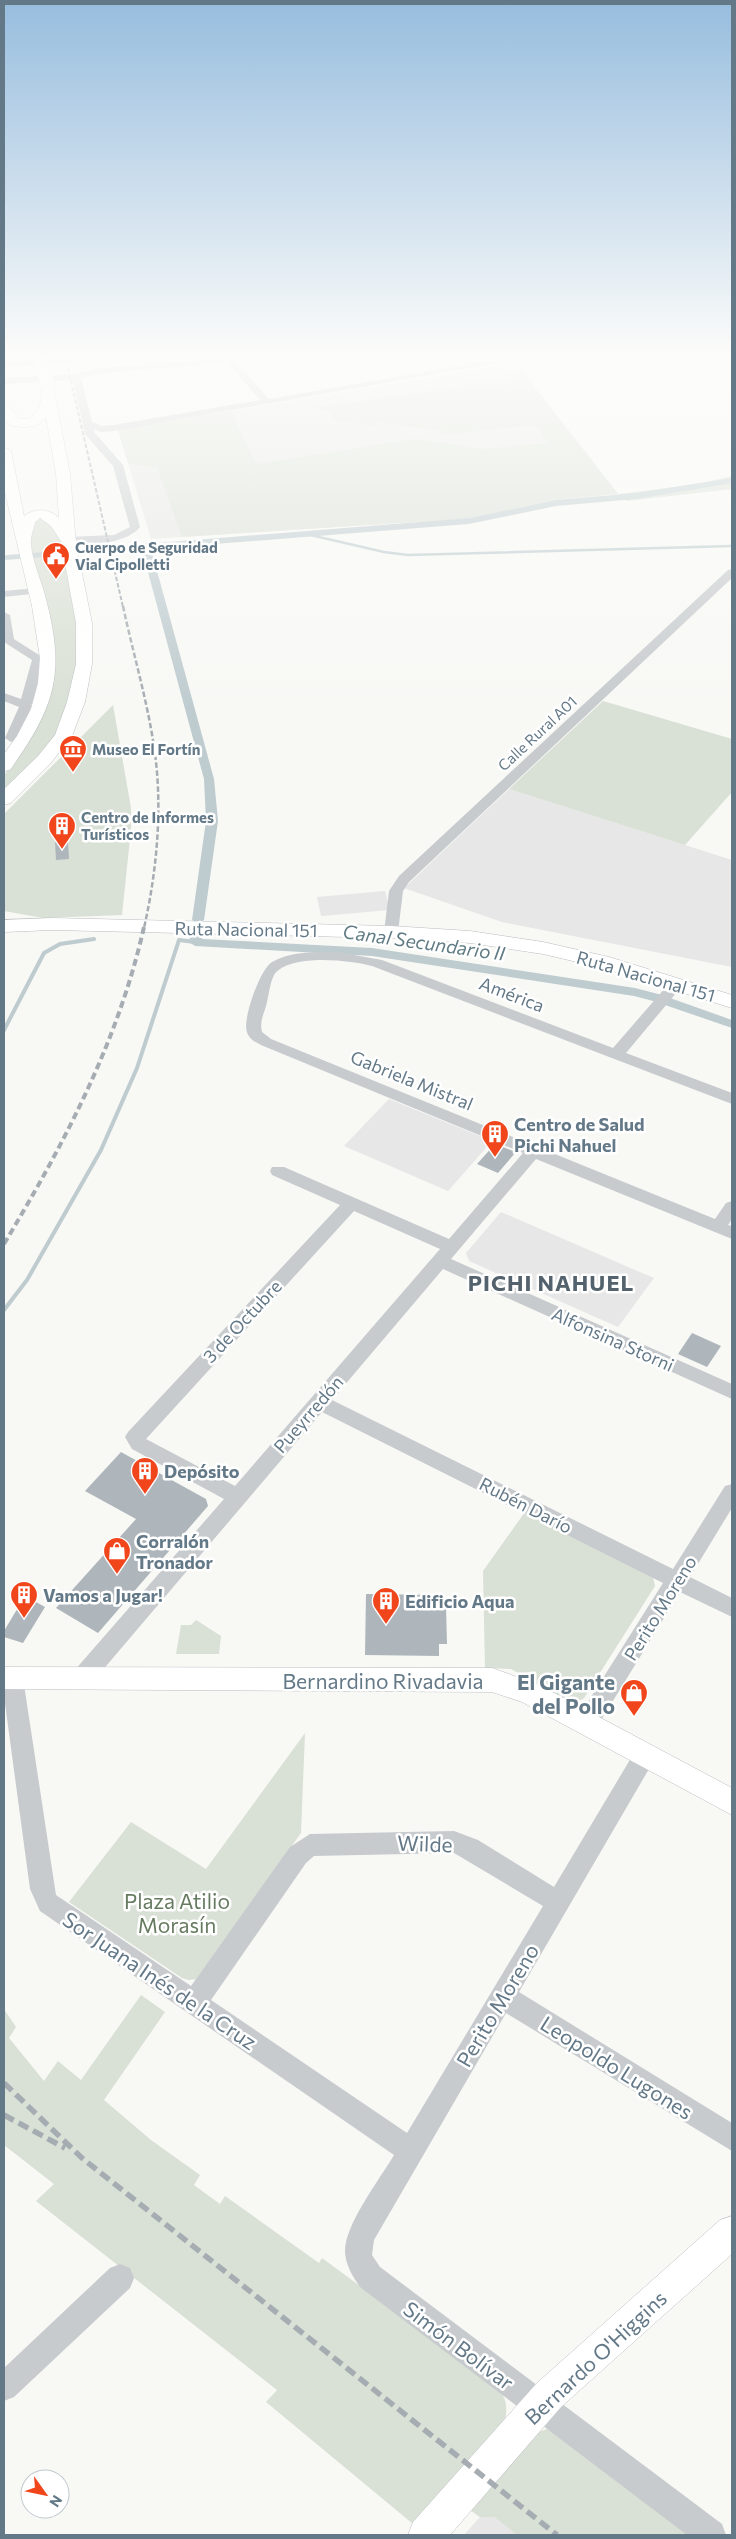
<svg xmlns="http://www.w3.org/2000/svg" width="736" height="2539" font-family="Commissioner,sans-serif">
	<style>
		.built { fill: #e6e7e6 }
		.green { fill: #d9e0d5 }
		.water { fill: #becbcf }
		.lines { fill: none; stroke-linecap: round; stroke-linejoin: round }
		.stream-far1 { stroke: #becbcf; stroke-width: 2.5 }
		.stream { stroke: #becbcf; stroke-width: 4 }
		.canal { fill: #becbcf; fill-rule: evenodd }
		.building { fill: #aeb6bc }
		.major-casing { stroke: #babec2; stroke-width: 1 }
		.highway-casing { stroke: #b9bdc0; stroke-width: 1 }
		.minor { fill: #c7cbce; fill-rule: evenodd }
		.major { fill: #fff; fill-rule: evenodd }
		.highway { fill: #fff; fill-rule: evenodd }
		.rail-far3 { stroke: #a5acb2; stroke-width: 2; stroke-dasharray: 4.5 2; stroke-linecap: butt }
		.rail-far2 { stroke: #a5acb2; stroke-width: 2.5; stroke-dasharray: 5.5 2.5; stroke-linecap: butt }
		.rail-far1 { stroke: #a5acb2; stroke-width: 4; stroke-dasharray: 7 4; stroke-linecap: butt }
		.rail { stroke: #a5acb2; stroke-width: 5.5; stroke-dasharray: 11 5.5; stroke-linecap: butt }
		.highway-bridge-casing { stroke: #b9bdc0; stroke-width: 14; stroke-linecap: butt }
		.highway-bridge { stroke: #fff; stroke-width: 14 }
		.labels { text-anchor: middle; dominant-baseline: central; stroke-width: 5; stroke-linejoin: round; paint-order: stroke }
		.far-poi-label { font-size: 15px; font-weight: bold; fill: #647988; stroke: #fff; text-anchor: start }
		.far-street-label { font-size: 15px; fill: #647988; stroke: #fff }
		.street-label { font-size: 18px; fill: #647988; stroke: #fff }
		.poi-label { font-size: 18px; font-weight: bold; fill: #647988; stroke: #fff; text-anchor: start }
		.water-label { font-size: 19px; font-style: italic; fill: #607b83; stroke: #fff }
		.near-street-label { font-size: 21px; fill: #647988; stroke: #fff }
		.near-poi-label { font-size: 21px; font-weight: bold; fill: #647988; stroke: #fff; text-anchor: end }
		.near-park-label { font-size: 21px; fill: #667a60; stroke: #fff }
		.district-label { font-size: 22px; font-weight: bold; letter-spacing: 1px; fill: #53626c; stroke: #fff }
	</style>
	<rect width="100%" height="100%" fill="#f8f8f5"/>
	<!-- built -->
	<g class="built">
		<path d="M516 363 618 494 562 499 462 519 151 539 118 430Z"/>
		<path d="M509 789 732 860V967L502 922 404 888Z"/>
		<path d="M385 891 390 910 321 916 317 897Z"/>
		<path d="M389 1099 492 1141 448 1191 344 1146Z"/>
		<path d="M501 1212 642 1273 654 1278 618 1327 469 1261 466 1253Z"/>
		<path d="M480 2517H494L517 2535H464Z"/>
	</g>
	<!-- green -->
	<g class="green">
		<path d="M522 371 618 494 699 484 732 476V489L627 501 618 494 562 499 462 519 182 537 157 468 128 463 118 430 231 411 256 464 415 439 483 449 548 443 536 425 440 435H438L441 431 377 422 373 426 334 420 329 411 314 408 463 386 479 379 486 384 513 379 507 374Z"/>
		<path d="M41 516 51 522 62 544 76 616 78 641 76 667 62 728 37 759 4 790V775L13 764 51 691 56 665V652L29 542 33 520Z"/>
		<path d="M603 701 732 739V792L685 845 509 789Z"/>
		<path d="M113 705 131 808V829L122 915 43 918 4 911V814Z"/>
		<path d="M525 1512 653 1577 655 1586 584 1698 579 1701 566 1699 511 1669 485 1668 483 1571Z"/>
		<path d="M196 1620 221 1636 219 1654H176L181 1625H191Z"/>
		<path d="M305 1733 301 1833 196 1979 189 1980 182 1978 69 1902 131 1822 206 1869Z"/>
		<path d="M141 1995 165 2012 104 2100 151 2140 200 2175 194 2185 220 2204 225 2196 319 2263 322 2258 497 2387C506 2397 508 2406 505 2420L413 2524 266 2402 277 2390 36 2201 54 2184 4 2145V2009L16 2027 9 2038 44 2081 58 2061 81 2080Z"/>
		<path d="M547 2429 561 2436 692 2535H517L494 2517H480L470 2510 538 2432Z"/>
	</g>
	<!-- water -->
	<path class="water" d="M4 355H128L60 364 4 367Z"/>
	<g class="lines">
		<!-- stream-far1 -->
		<path class="stream-far1" d="M306 534 384 552 408 555 732 546"/>
		<!-- stream -->
		<g class="stream">
			<path d="M4 1030 44 953 60 944 94 939"/>
			<path d="M4 1310 27 1280 101 1150 137 1068 179 940 195 942"/>
		</g>
		<!-- canal -->
		<g class="canal">
			<path d="M732 478V483L636 499 556 506 469 524 151 549 214 779 218 821 204 920 198 924 192 920 206 821 204 779 142 550 4 560V556L7 555 469 518 556 500 636 493Z"/>
			<path d="M197 927 203 931 202 939 372 948 635 988 662 995 663 998 657 1002 634 996 372 956 195 946 189 942 191 931Z"/>
			<path d="M670 998 732 1020V1028L665 1005 664 1002 665 999Z"/>
		</g>
	</g>
	<!-- building -->
	<g class="building">
		<path d="M68 841 69 859 56 860 55 842Z"/>
		<path d="M495 1144 516 1152 498 1173 477 1164Z"/>
		<path d="M692 1333 721 1346 707 1367 678 1354Z"/>
		<path d="M121 1452 206 1499 208 1506 98 1633 56 1608 136 1519 85 1491Z"/>
		<path d="M366 1594 439 1595V1606L446 1607 447 1644H439V1656L365 1655Z"/>
		<path d="M25 1596 45 1607 23 1643 4 1637V1631Z"/>
	</g>
	<g class="lines">
		<defs>
			<g id="major">
				<path d="M4 1667 492 1668 539 1685 732 1788V1815L522 1702 492 1692 4 1689Z"/>
				<path d="M732 2216V2254L561 2407 450 2535H408L413 2522 537 2383 720 2220Z"/>
			</g>
			<g id="highway">
				<path d="M47 381 53 385 70 474 76 544 92 623V664L85 702 72 736 50 764 11 803 4 805V789L38 756 55 735 67 702 76 664V623L61 541 51 526 40 518 35 522C34 529 30 537 31 544 32 560 40 577 44 592 66 671 57 704 10 770L4 771V754L17 736 31 709 38 683 40 658 32 606 4 488V447L11 451 24 516C35 508 49 508 59 518L56 474 46 417C37 429 24 428 10 425L4 417V405L9 406 19 419H29C41 411 43 398 41 385Z"/>
				<path d="M52 918 391 926 470 931 543 942 609 957 732 995V1008L603 968 543 954 470 943 391 938 52 930 4 932V920Z"/>
			</g>
		</defs>
		<!-- major casing -->
		<use href="#major" class="major-casing"/>
		<!-- highway casing -->
		<use href="#highway" class="highway-casing"/>
		<!-- minor -->
		<g class="minor">
			<path d="M237 355H261L235 361 269 399 521 355H543L114 431 101 432 94 429 95 433 123 465 140 527C127 544 84 547 64 542V538L68 537 114 535 130 527 113 466 85 434 73 380 4 384V378L74 374 99 368 191 362ZM227 362 260 400 114 425 102 426 92 422 81 378C128 367 179 369 227 362Z"/>
			<path d="M732 569V578L409 882 403 891 398 932 396 935H386L384 932 389 891 399 876 728 570Z"/>
			<path d="M36 588 41 591 40 593 4 597V591Z"/>
			<path d="M4 612 10 615 14 639 53 664 47 667 42 666C38 681 26 738 11 742L5 738 19 707 4 701V693L21 699 32 660 4 642Z"/>
			<path d="M337 952 382 960 613 1048 672 980H682L684 983 682 986 626 1053 732 1093V1104L372 966C350 960 289 953 274 975 270 983 269 994 267 1002 265 1012 259 1021 262 1032L271 1039 715 1219 726 1203 732 1201V1219L728 1225 732 1226V1239L536 1159 451 1259 732 1384V1399L443 1269 332 1400 673 1569 725 1486 732 1484V1508L690 1577 732 1598V1617L680 1592 595 1730 587 1733 579 1730 576 1723 579 1716 663 1583 322 1412 90 1685 82 1687 74 1685 71 1678 74 1671 224 1499 132 1449 125 1437 128 1432 340 1205 272 1175 270 1171 272 1167H284L449 1239 523 1153 261 1045C255 1042 249 1039 247 1032 242 1020 260 969 272 962 291 951 316 952 337 952ZM354 1211 440 1249 235 1486 146 1439Z"/>
			<path d="M12 1669 20 1671 23 1678 56 1895 191 1986 290 1847 310 1834 454 1831 478 1840 554 1887 637 1748 645 1745 653 1748 656 1755 653 1762 519 1992 732 2123V2151L506 2013 374 2240 372 2255 380 2267 722 2524 726 2535H687L360 2287C353 2277 345 2264 345 2251 345 2224 380 2179 394 2155L40 1911 30 1889 4 1696V1673ZM454 1853 543 1906 407 2133 211 2000 306 1863 314 1856Z"/>
			<path d="M120 2264 130 2268 134 2278 130 2288 14 2397 4 2401V2368L110 2268Z"/>
		</g>
		<!-- major -->
		<use href="#major" class="major"/>
		<!-- highway -->
		<use href="#highway" class="highway"/>
		<!-- rail-far3 -->
		<path class="rail-far3" d="M65 355 123 607"/>
		<!-- rail-far2 -->
		<path class="rail-far2" d="M123 606C134 658 150 709 156 762 162 816 156 875 144 928"/>
		<!-- rail-far1 -->
		<path class="rail-far1" d="M4 1244C64 1144 118 1042 144 927"/>
		<!-- rail -->
		<g class="rail">
			<path d="M4 2083 82 2158 557 2535"/>
			<path d="M4 2115 65 2148"/>
		</g>
		<defs>
			<path id="highway-bridge" d="M41 355 47 385"/>
		</defs>
		<!-- highway-bridge casing -->
		<use href="#highway-bridge" class="highway-bridge-casing"/>
		<!-- highway-bridge -->
		<use href="#highway-bridge" class="highway-bridge"/>
	</g>
	<!-- sky -->
	<linearGradient id="sky" x2="0" y2="1"><stop stop-color="#97bdde"/><stop offset="0.5" stop-color="#fcfcfa"/><stop offset="1" stop-color="#fcfcfa" stop-opacity="0"/></linearGradient>
	<rect width="736" height="711" fill="url(#sky)"/>
	<!-- icons -->
	<defs>
		<symbol id="civic-pin" viewBox="-11 -11 22 30"><path d="M0 17L-7.5 6A9.5 9.5 0 1 1 7.5 6Z" fill="#f1461c" stroke="#fff"/><path d="M-.6-6.5H3V-4.5H.6V-3L4-1V1h2V6H-6V1h2V-1L-.6-3ZM-1.2 2.5V6h2.4V2.5Z" fill="#fff"/></symbol>
		<symbol id="museum-pin" viewBox="-11 -11 22 30"><path d="M0 17L-7.5 6A9.5 9.5 0 1 1 7.5 6Z" fill="#f1461c" stroke="#fff"/><path d="M0-6L6-3V-2H-6V-3ZM-5-1h2V3h-2ZM-1-1h2V3h-2ZM3-1h2V3H3ZM-6 4H6V6H-6Z" fill="#fff"/></symbol>
		<symbol id="building-pin" viewBox="-11 -11 22 30"><path d="M0 17L-7.5 6A9.5 9.5 0 1 1 7.5 6Z" fill="#f1461c" stroke="#fff"/><path d="M-4-6H4V6H1V3H-1V6H-4ZM-2.5-4.3h1.7v1.8h-1.7ZM.8-4.3h1.7v1.8H.8ZM-2.5-1h1.7V.8h-1.7ZM.8-1h1.7V.8H.8Z" fill="#fff"/></symbol>
		<symbol id="shop-pin" viewBox="-11 -11 22 30"><path d="M0 17L-7.5 6A9.5 9.5 0 1 1 7.5 6Z" fill="#f1461c" stroke="#fff"/><path d="M-5-2.5h2.3a2.7 3.5 0 0 1 5.4 0H5L5.5 6h-11ZM-1.5-2.5h3a1.5 2.3 0 0 0-3 0Z" fill="#fff"/></symbol>
	</defs>
	<g fill-rule="evenodd">
		<use href="#civic-pin" x="40" y="540" width="32" height="43"/>
		<use href="#museum-pin" x="57" y="733" width="32" height="43"/>
		<use href="#building-pin" x="46" y="810" width="32" height="43"/>
		<use href="#building-pin" x="479" y="1118" width="32" height="43"/>
		<use href="#building-pin" x="129" y="1455" width="32" height="43"/>
		<use href="#shop-pin" x="101" y="1535" width="32" height="43"/>
		<use href="#building-pin" x="8" y="1579" width="32" height="43"/>
		<use href="#building-pin" x="370" y="1585" width="32" height="43"/>
		<use href="#shop-pin" x="618" y="1677" width="32" height="43"/>
	</g>
	<g class="labels">
		<!-- far-poi labels -->
		<g class="far-poi-label">
			<text x="75" y="547">Cuerpo de Seguridad<tspan x="75" dy="17">Vial Cipolletti</tspan></text>
			<text x="92" y="749">Museo El Fortín</text>
			<text x="81" y="817">Centro de Informes<tspan x="81" dy="17">Turísticos</tspan></text>
		</g>
		<!-- far-street labels -->
		<g class="far-street-label">
			<text transform="translate(537 733) rotate(-43)">Calle Rural A01</text>
		</g>
		<!-- street labels -->
		<g class="street-label">
			<text transform="translate(246 929) rotate(1)">Ruta Nacional 151</text>
			<text transform="translate(646 976) rotate(16)">Ruta Nacional 151</text>
			<text transform="translate(512 994) rotate(21)">América</text>
			<text transform="translate(412 1080) rotate(22)">Gabriela Mistral</text>
			<text transform="translate(242 1321) rotate(-47)">3 de Octubre</text>
			<text transform="translate(613 1339) rotate(24)">Alfonsina Storni</text>
			<text transform="translate(308 1414) rotate(-49)">Pueyrredón</text>
			<text transform="translate(526 1505) rotate(27)">Rubén Darío</text>
			<text transform="translate(660 1608) rotate(-58)">Perito Moreno</text>
		</g>
		<!-- poi labels -->
		<g class="poi-label">
			<text x="514" y="1124">Centro de Salud<tspan x="514" dy="21">Pichi Nahuel</tspan></text>
			<text x="164" y="1471">Depósito</text>
			<text x="136" y="1541">Corralón<tspan x="136" dy="21">Tronador</tspan></text>
			<text x="43" y="1595">Vamos a Jugar!</text>
			<text x="405" y="1601">Edificio Aqua</text>
		</g>
		<!-- water labels -->
		<g class="water-label">
			<text transform="translate(424 942) rotate(8)">Canal Secundario II</text>
		</g>
		<!-- near-street labels -->
		<g class="near-street-label">
			<text x="383" y="1680">Bernardino Rivadavia</text>
			<text transform="translate(425 1843) rotate(2)">Wilde</text>
			<text transform="translate(160 1980) rotate(34)">Sor Juana Inés de la Cruz</text>
			<text transform="translate(497 2005) rotate(-59)">Perito Moreno</text>
			<text transform="translate(617 2067) rotate(32)">Leopoldo Lugones</text>
			<text transform="translate(459 2345) rotate(37)">Simón Bolívar</text>
			<text transform="translate(595 2357) rotate(-43)">Bernardo O'Higgins</text>
		</g>
		<!-- near-poi labels -->
		<g class="near-poi-label">
			<text x="615" y="1681">El Gigante<tspan x="615" dy="24">del Pollo</tspan></text>
		</g>
		<!-- near-park labels -->
		<g class="near-park-label">
			<text x="177" y="1900">Plaza Atilio<tspan x="177" dy="24">Morasín</tspan></text>
		</g>
		<!-- district labels -->
		<g class="district-label">
			<text x="551" y="1282">PICHI NAHUEL</text>
		</g>
	</g>
	<!-- border -->
	<rect width="736" height="2539" fill="none" stroke="#647988" stroke-width="10"/>
	<!-- north arrow -->
	<g transform="translate(45 2494) rotate(123)"><circle r="24" fill="#ffffff" stroke="#c1c9cf"/>
	<path d="M0-4L9 19L0 12L-9 19Z" fill="#f1461c"/>
	<text y="-8" font-size="14" font-weight="bold" text-anchor="middle" fill="#647988">N</text>
	</g>
</svg>
